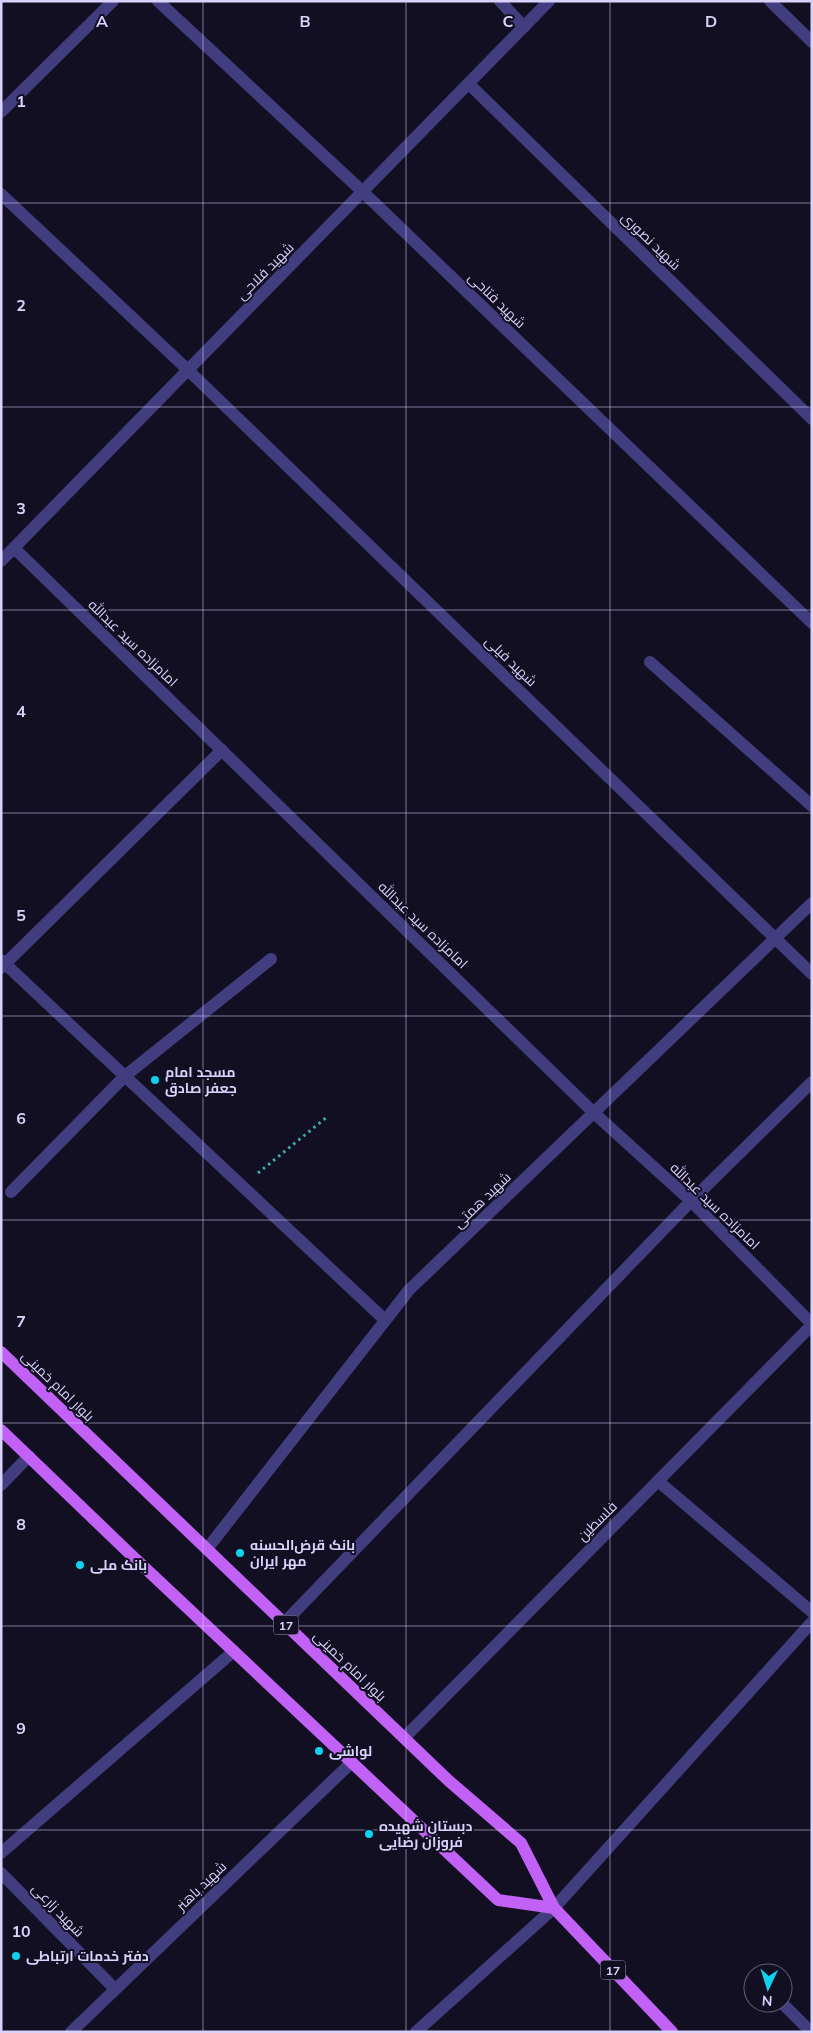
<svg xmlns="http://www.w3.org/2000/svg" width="813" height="2033" font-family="Mulish,Cairo,sans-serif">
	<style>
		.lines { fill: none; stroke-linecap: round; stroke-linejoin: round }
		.path { stroke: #36aea9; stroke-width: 3; stroke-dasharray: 2.5 4; stroke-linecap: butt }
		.minor { stroke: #413d7f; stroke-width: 12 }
		.primary { stroke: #c161f5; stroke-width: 12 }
		.grid { fill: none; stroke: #d9d3fc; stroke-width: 1; stroke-opacity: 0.55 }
		.poi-dot { fill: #0ed2ed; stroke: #130f22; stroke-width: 2 }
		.labels { text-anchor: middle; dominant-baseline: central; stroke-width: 4; stroke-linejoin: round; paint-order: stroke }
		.shield { fill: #130f22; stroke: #9e98bb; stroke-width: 1 }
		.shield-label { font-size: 12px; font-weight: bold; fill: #d9d3fc }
		.street-label { font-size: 14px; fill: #d9d3fc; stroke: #130f22 }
		.poi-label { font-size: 14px; font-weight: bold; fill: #d9d3fc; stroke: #130f22; text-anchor: start }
		.grid-label { font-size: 16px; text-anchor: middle; font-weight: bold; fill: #d9d3fc; stroke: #130f22; stroke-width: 4; stroke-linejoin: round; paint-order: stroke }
	</style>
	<rect width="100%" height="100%" fill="#130f22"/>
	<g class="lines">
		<!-- path -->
		<path class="path" d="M258 1173 327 1117"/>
		<!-- minor -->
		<g class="minor">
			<path d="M158 1 363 192 812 623"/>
			<path d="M500 1 524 27"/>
			<path d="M770 1 812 42"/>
			<path d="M469 84 812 419"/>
			<path d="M1 112 113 1"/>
			<path d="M1 194 188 370 812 974"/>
			<path d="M14 548 594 1113 691 1201 812 1324"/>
			<path d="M1 561 549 1"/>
			<path d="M650 662 812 806"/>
			<path d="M1 960 385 1320"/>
			<path d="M1 968 222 750"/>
			<path d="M11 1192 125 1076 271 959"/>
			<path d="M658 1481 812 1612"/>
			<path d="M1 1485 29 1456"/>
			<path d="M207 1549 409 1290 812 903"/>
			<path d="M284 1623 691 1201 812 1082"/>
			<path d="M404 1738 812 1325"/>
			<path d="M1 1853 234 1651"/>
			<path d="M1 1873 115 1989"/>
			<path d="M782 2003 811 2032"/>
			<path d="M71 2032 352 1762"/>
			<path d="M416 2032 554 1908 812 1622"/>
		</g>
		<!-- primary -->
		<g class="primary">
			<path d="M1 1352 449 1781 521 1843 554 1908 672 2032"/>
			<path d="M1 1430 127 1551 498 1900 554 1908"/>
		</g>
	</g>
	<!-- grid -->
	<path class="grid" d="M203 1V2032M406 1V2032M610 1V2032M1 203H812M1 407H812M1 610H812M1 813H812M1 1016H812M1 1220H812M1 1423H812M1 1626H812M1 1830H812"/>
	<!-- markers -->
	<g class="poi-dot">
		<circle cx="155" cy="1080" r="5"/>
		<circle cx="240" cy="1553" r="5"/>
		<circle cx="80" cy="1565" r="5"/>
		<circle cx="319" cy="1751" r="5"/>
		<circle cx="369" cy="1834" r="5"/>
		<circle cx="16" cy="1956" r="5"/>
	</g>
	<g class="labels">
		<!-- shield labels -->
		<g class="shield">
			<rect x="273.5" y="1615.5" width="25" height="19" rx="4"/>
			<rect x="600.5" y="1960.5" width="25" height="19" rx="4"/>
		</g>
		<g class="shield-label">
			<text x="286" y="1625">17</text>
			<text x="613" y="1970">17</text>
		</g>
		<!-- street labels -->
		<g class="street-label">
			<text transform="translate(651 241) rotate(44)">شهید نصوری</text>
			<text transform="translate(265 271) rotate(-45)">شهید فلاحی</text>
			<text transform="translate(497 300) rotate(44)">شهید فتاحی</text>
			<text transform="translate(133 643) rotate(44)">امامزاده سید عبدالله</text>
			<text transform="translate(511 661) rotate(44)">شهید فیلی</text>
			<text transform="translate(423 925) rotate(44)">امامزاده سید عبدالله</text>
			<text transform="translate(482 1200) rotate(-44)">شهید همتی</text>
			<text transform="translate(715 1206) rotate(44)">امامزاده سید عبدالله</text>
			<text transform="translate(58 1386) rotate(44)">بلوار امام خمینی</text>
			<text transform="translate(597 1521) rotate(-45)">فلسطین</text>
			<text transform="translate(350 1666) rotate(44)">بلوار امام خمینی</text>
			<text transform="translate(201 1886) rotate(-44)">شهید باهنر</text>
			<text transform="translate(58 1910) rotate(46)">شهید زارعی</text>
		</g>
		<!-- poi labels -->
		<g class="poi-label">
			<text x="165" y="1072">مسجد امام<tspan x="165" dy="16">جعفر صادق</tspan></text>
			<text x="250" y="1545">بانک قرض‌الحسنه<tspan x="250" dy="16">مهر ایران</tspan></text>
			<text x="90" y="1565">بانک ملی</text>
			<text x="329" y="1751">لواشی</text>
			<text x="379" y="1826">دبستان شهیده<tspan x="379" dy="16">فروزان رضایی</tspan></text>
			<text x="26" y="1956">دفتر خدمات ارتباطی</text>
		</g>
	</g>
	<g class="grid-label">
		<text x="102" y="27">A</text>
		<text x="305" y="27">B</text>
		<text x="508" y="27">C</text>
		<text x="711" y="27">D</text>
		<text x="21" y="107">1</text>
		<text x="21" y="311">2</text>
		<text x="21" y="514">3</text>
		<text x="21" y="717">4</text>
		<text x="21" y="921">5</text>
		<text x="21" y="1124">6</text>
		<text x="21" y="1327">7</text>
		<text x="21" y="1530">8</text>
		<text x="21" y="1734">9</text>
		<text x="21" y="1937">10</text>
	</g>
	<!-- border -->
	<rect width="813" height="2033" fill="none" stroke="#d9d3fc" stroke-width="5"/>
	<!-- north arrow -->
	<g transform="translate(768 1988) rotate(184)"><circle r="24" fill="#130f22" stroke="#625d79"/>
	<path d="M0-4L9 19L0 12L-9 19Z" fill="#0ed2ed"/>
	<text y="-8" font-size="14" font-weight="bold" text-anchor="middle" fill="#d9d3fc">N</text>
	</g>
</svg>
